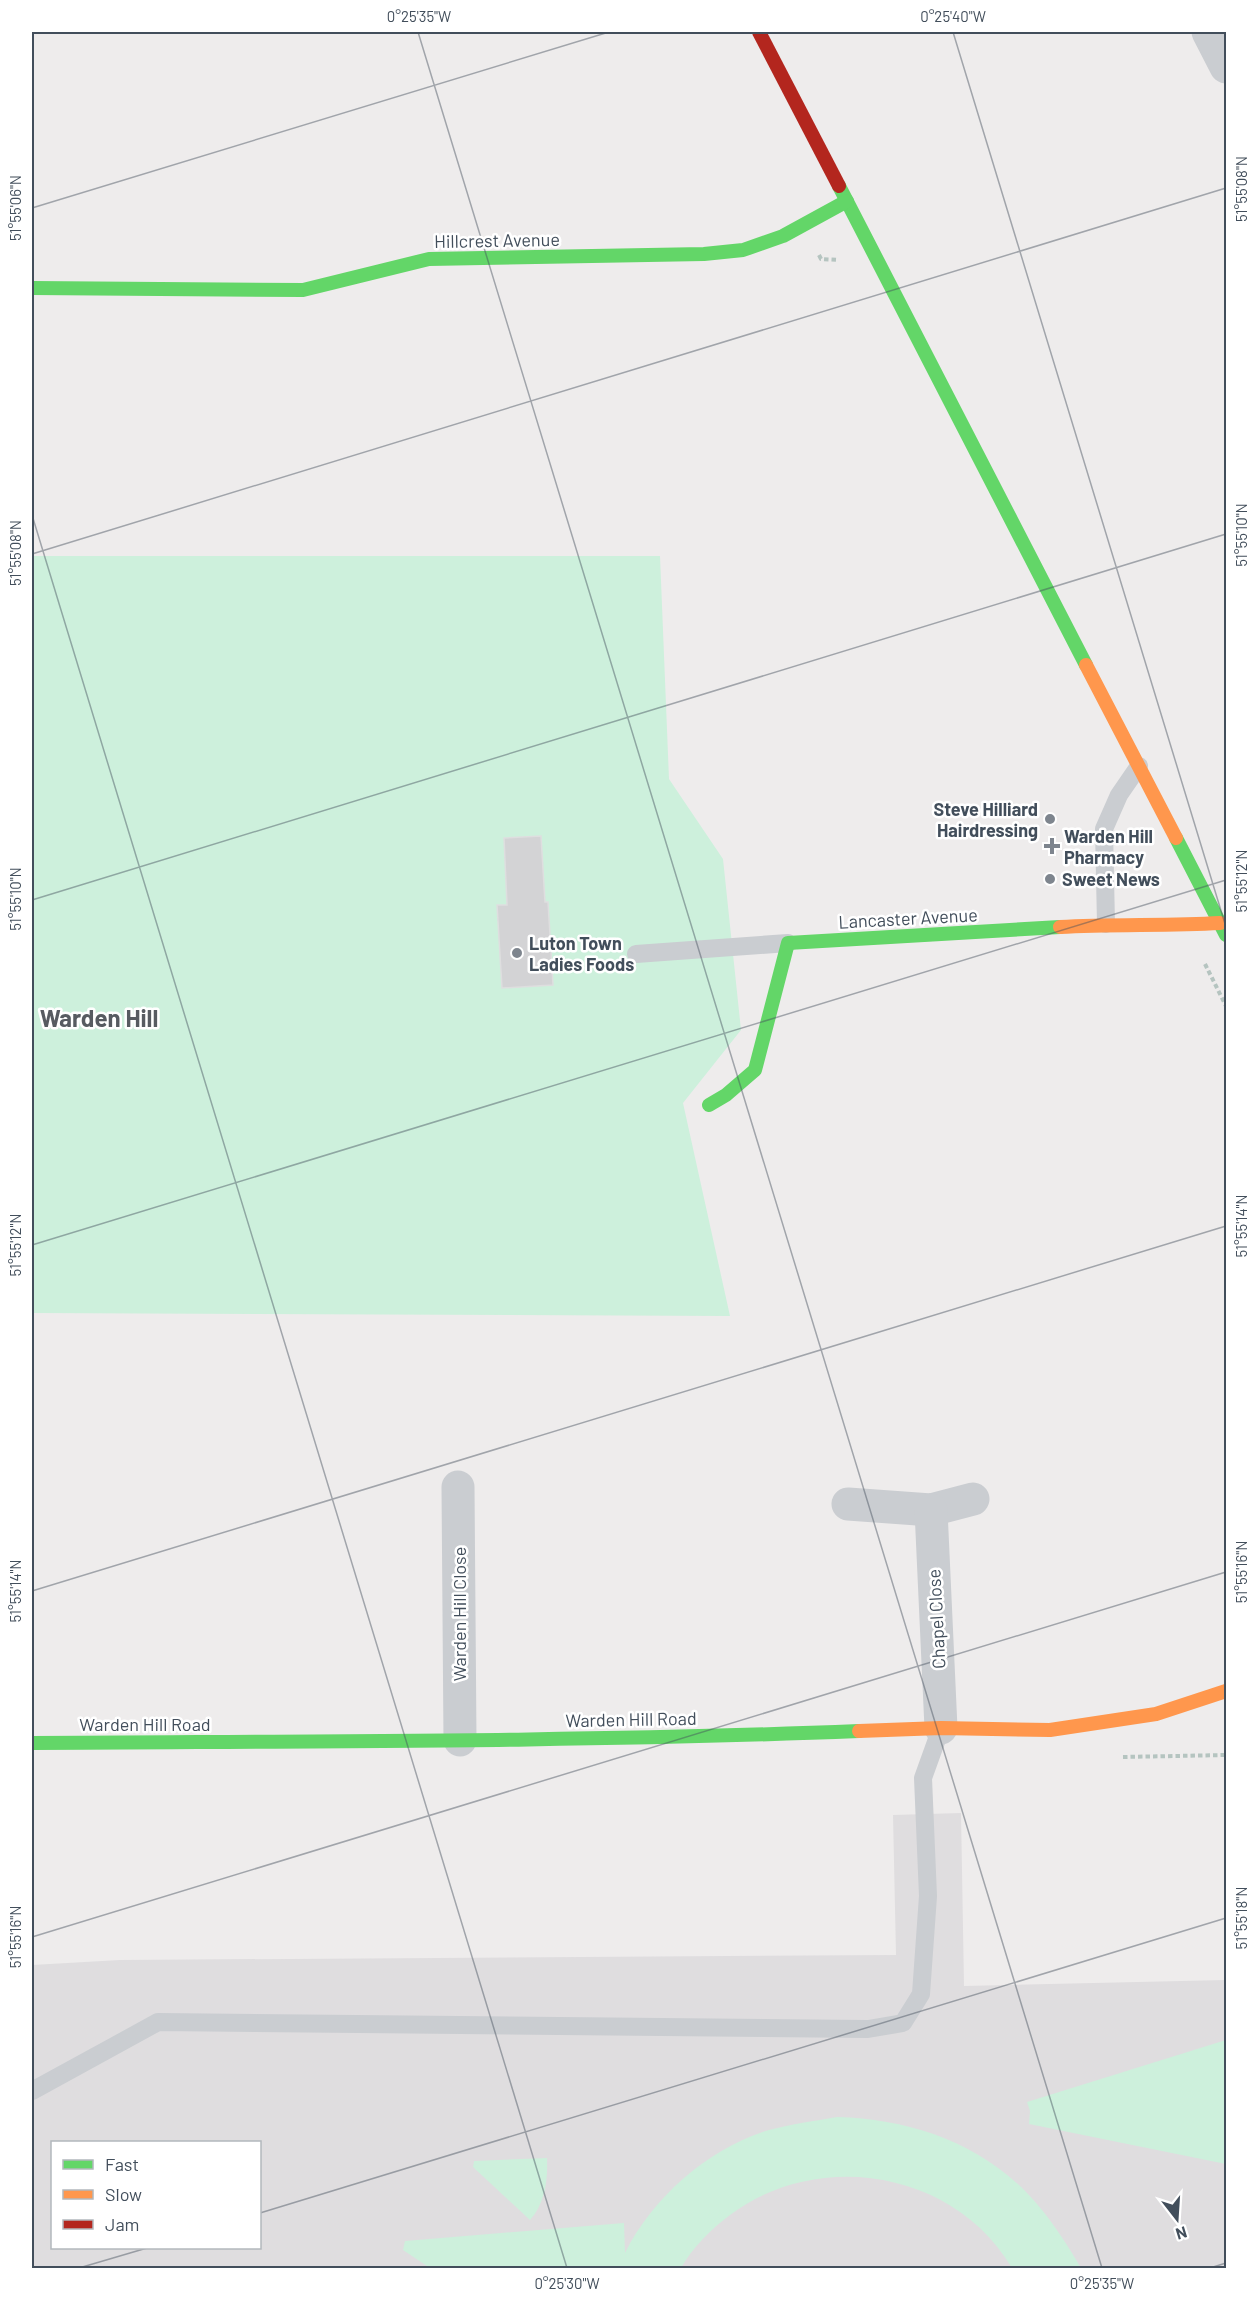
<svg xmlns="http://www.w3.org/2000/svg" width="1258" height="2300" font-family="Barlow,sans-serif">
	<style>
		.education { fill: #dfdddf; fill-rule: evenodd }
		.green { fill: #cdf0dc }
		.building { fill: #d3d3d5; stroke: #dededf; stroke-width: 1.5 }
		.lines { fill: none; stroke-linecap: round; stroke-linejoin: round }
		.path { stroke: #b5c4c0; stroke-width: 4; stroke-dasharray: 4.5 3; stroke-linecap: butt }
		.lane { stroke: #cacdd1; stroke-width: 18 }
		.street { stroke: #cacdd1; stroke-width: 33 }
		.fast { stroke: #63d668; stroke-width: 14 }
		.slow { stroke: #ff974d; stroke-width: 14 }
		.jam { stroke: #b3261e; stroke-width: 14 }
		.ticks { fill: none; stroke: #424e5b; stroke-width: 1.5; stroke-opacity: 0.45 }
		.poi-dot { fill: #7e858e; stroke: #fff; stroke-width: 2 }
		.labels { text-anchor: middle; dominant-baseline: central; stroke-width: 5; stroke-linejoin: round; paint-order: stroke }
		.street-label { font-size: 18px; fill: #424e5b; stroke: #fff }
		.poi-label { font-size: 18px; font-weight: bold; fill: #424e5b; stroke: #fff; text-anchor: start }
		.district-label { font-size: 24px; font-weight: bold; fill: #575b61; stroke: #fff }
		.neatline { fill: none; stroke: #424e5b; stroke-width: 2 }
		.ticks-label { font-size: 15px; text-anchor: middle; fill: #424e5b }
	</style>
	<rect width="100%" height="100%" fill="#eeecec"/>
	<!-- education -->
	<path class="education" d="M961 1813 964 1986 1226 1980V2268H32V1965L120 1960 896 1955 893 1815ZM52 2142H260V2248H52Z"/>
	<!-- green -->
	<g class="green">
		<path d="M32 556H660L669 779 723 859 741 1030 683 1103 730 1316 32 1313Z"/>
		<path d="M1226 2040V2164L1029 2124 1030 2111 1027 2102Z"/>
		<path d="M837 2117C913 2119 987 2145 1037 2204 1054 2224 1068 2246 1081 2268H1012C955 2171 819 2148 730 2215 711 2229 693 2247 681 2268H430L403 2250 405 2241 624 2223 625 2253C653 2197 709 2148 769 2130 792 2124 814 2121 837 2117Z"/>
		<path d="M547 2158C548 2180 545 2203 530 2220L473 2167 474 2161Z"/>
	</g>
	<!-- building -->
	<path class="building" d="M541 836 545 902H548L553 985 502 988 497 905H507L504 838Z"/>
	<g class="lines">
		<!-- path -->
		<g class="path">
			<path d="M819 255 821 259 839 260"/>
			<path d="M1205 964 1226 1006"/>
			<path d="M1123 1757 1226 1755"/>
		</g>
		<!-- lane -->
		<g class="lane">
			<path d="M1106 924 1104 829 1119 795 1139 766"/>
			<path d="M636 954 788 943"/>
			<path d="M32 2091 158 2022 868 2029 903 2023 921 1994 928 1896 923 1778 941 1728"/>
		</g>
		<!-- street -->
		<g class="street">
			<path d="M1208 32 1226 67"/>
			<path d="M458 1487 460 1740"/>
			<path d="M848 1504 931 1510 973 1499"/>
			<path d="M931 1510 941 1728"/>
		</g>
		<!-- fast -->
		<g class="fast">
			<path d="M839 186 1086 665"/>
			<path d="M32 288 303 290 429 259 704 254 743 250 783 236 847 201"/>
			<path d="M1176 838 1226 935"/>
			<path d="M709 1105 726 1095 755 1070 788 943 1060 927"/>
			<path d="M32 1743C308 1741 583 1742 859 1731"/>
		</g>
		<!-- slow -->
		<g class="slow">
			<path d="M1086 665 1176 838"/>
			<path d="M1060 927C1113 924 1167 926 1220 923"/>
			<path d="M859 1731 941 1728 1050 1730 1156 1714 1226 1691"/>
		</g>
		<!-- jam -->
		<path class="jam" d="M759 32 839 186"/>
	</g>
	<!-- ticks -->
	<path class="ticks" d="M418 32 1102 2268M953 32 1226 927M32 208 609 32M32 515 567 2268M32 554 1226 188M32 900 1226 534M32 1245 1226 880M32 1591 1226 1226M32 1937 1226 1572M260 2213 1226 1918M32 2264 33 2268M79 2268 147 2248M1210 2268 1226 2263"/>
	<!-- markers -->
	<g class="poi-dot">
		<circle cx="1050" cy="819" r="6"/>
		<path d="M1049 837h6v6h6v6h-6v6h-6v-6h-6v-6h6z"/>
		<circle cx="1050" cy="879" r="6"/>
		<circle cx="517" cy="953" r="6"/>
	</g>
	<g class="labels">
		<!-- street labels -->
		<g class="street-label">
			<text transform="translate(497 240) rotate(-1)">Hillcrest Avenue</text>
			<text transform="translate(908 918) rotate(-3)">Lancaster Avenue</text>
			<text transform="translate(459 1614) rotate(-90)">Warden Hill Close</text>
			<text transform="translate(936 1619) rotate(-93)">Chapel Close</text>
			<text transform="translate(631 1719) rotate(-1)">Warden Hill Road</text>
			<text x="145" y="1724">Warden Hill Road</text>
		</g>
		<!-- poi labels -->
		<g class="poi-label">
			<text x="1038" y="809" text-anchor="end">Steve Hilliard<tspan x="1038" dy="21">Hairdressing</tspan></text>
			<text x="1064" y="836">Warden Hill<tspan x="1064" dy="21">Pharmacy</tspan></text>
			<text x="1062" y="879">Sweet News</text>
			<text x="529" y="943">Luton Town<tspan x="529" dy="21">Ladies Foods</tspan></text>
		</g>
		<!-- district labels -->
		<g class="district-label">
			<text x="99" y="1017">Warden Hill</text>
		</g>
	</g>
	<!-- border -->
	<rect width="1258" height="2300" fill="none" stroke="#ffffff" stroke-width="66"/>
	<!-- legend -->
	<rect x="51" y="2141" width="210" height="108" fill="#ffffff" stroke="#b3b8bd" stroke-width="1.5"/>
	<rect x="63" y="2160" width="30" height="9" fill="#63d668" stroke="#b3b8bd" stroke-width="1.5"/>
	<text x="105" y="2171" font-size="18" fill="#424e5b">Fast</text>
	<rect x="63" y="2190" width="30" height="9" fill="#ff974d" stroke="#b3b8bd" stroke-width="1.5"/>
	<text x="105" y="2201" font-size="18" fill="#424e5b">Slow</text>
	<rect x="63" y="2220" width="30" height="9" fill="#b3261e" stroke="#b3b8bd" stroke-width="1.5"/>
	<text x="105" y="2231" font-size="18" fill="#424e5b">Jam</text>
	<!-- north arrow -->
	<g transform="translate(1177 2219) rotate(163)" stroke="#ffffff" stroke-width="4.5" paint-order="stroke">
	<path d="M0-4.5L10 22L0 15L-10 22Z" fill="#424e5b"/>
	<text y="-9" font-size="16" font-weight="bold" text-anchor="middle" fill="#424e5b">N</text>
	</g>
	<rect x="33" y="33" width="1192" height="2234" class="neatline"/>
	<g class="ticks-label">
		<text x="419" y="22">0°25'35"W</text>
		<text x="953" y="22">0°25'40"W</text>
		<text transform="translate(1242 189) rotate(-90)" y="5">51°55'08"N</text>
		<text transform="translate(16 208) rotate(-90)" y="5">51°55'06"N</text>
		<text transform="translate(1242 535) rotate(-90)" y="5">51°55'10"N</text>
		<text transform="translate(16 553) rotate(-90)" y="5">51°55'08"N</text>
		<text transform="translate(1242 881) rotate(-90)" y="5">51°55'12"N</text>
		<text transform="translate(16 899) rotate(-90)" y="5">51°55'10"N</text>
		<text transform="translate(1242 1226) rotate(-90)" y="5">51°55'14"N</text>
		<text transform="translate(16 1245) rotate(-90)" y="5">51°55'12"N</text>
		<text transform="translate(1242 1572) rotate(-90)" y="5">51°55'16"N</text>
		<text transform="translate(16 1591) rotate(-90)" y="5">51°55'14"N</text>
		<text transform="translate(1242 1918) rotate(-90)" y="5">51°55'18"N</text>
		<text transform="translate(16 1937) rotate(-90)" y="5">51°55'16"N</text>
		<text x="567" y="2289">0°25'30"W</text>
		<text x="1102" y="2289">0°25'35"W</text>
	</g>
</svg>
